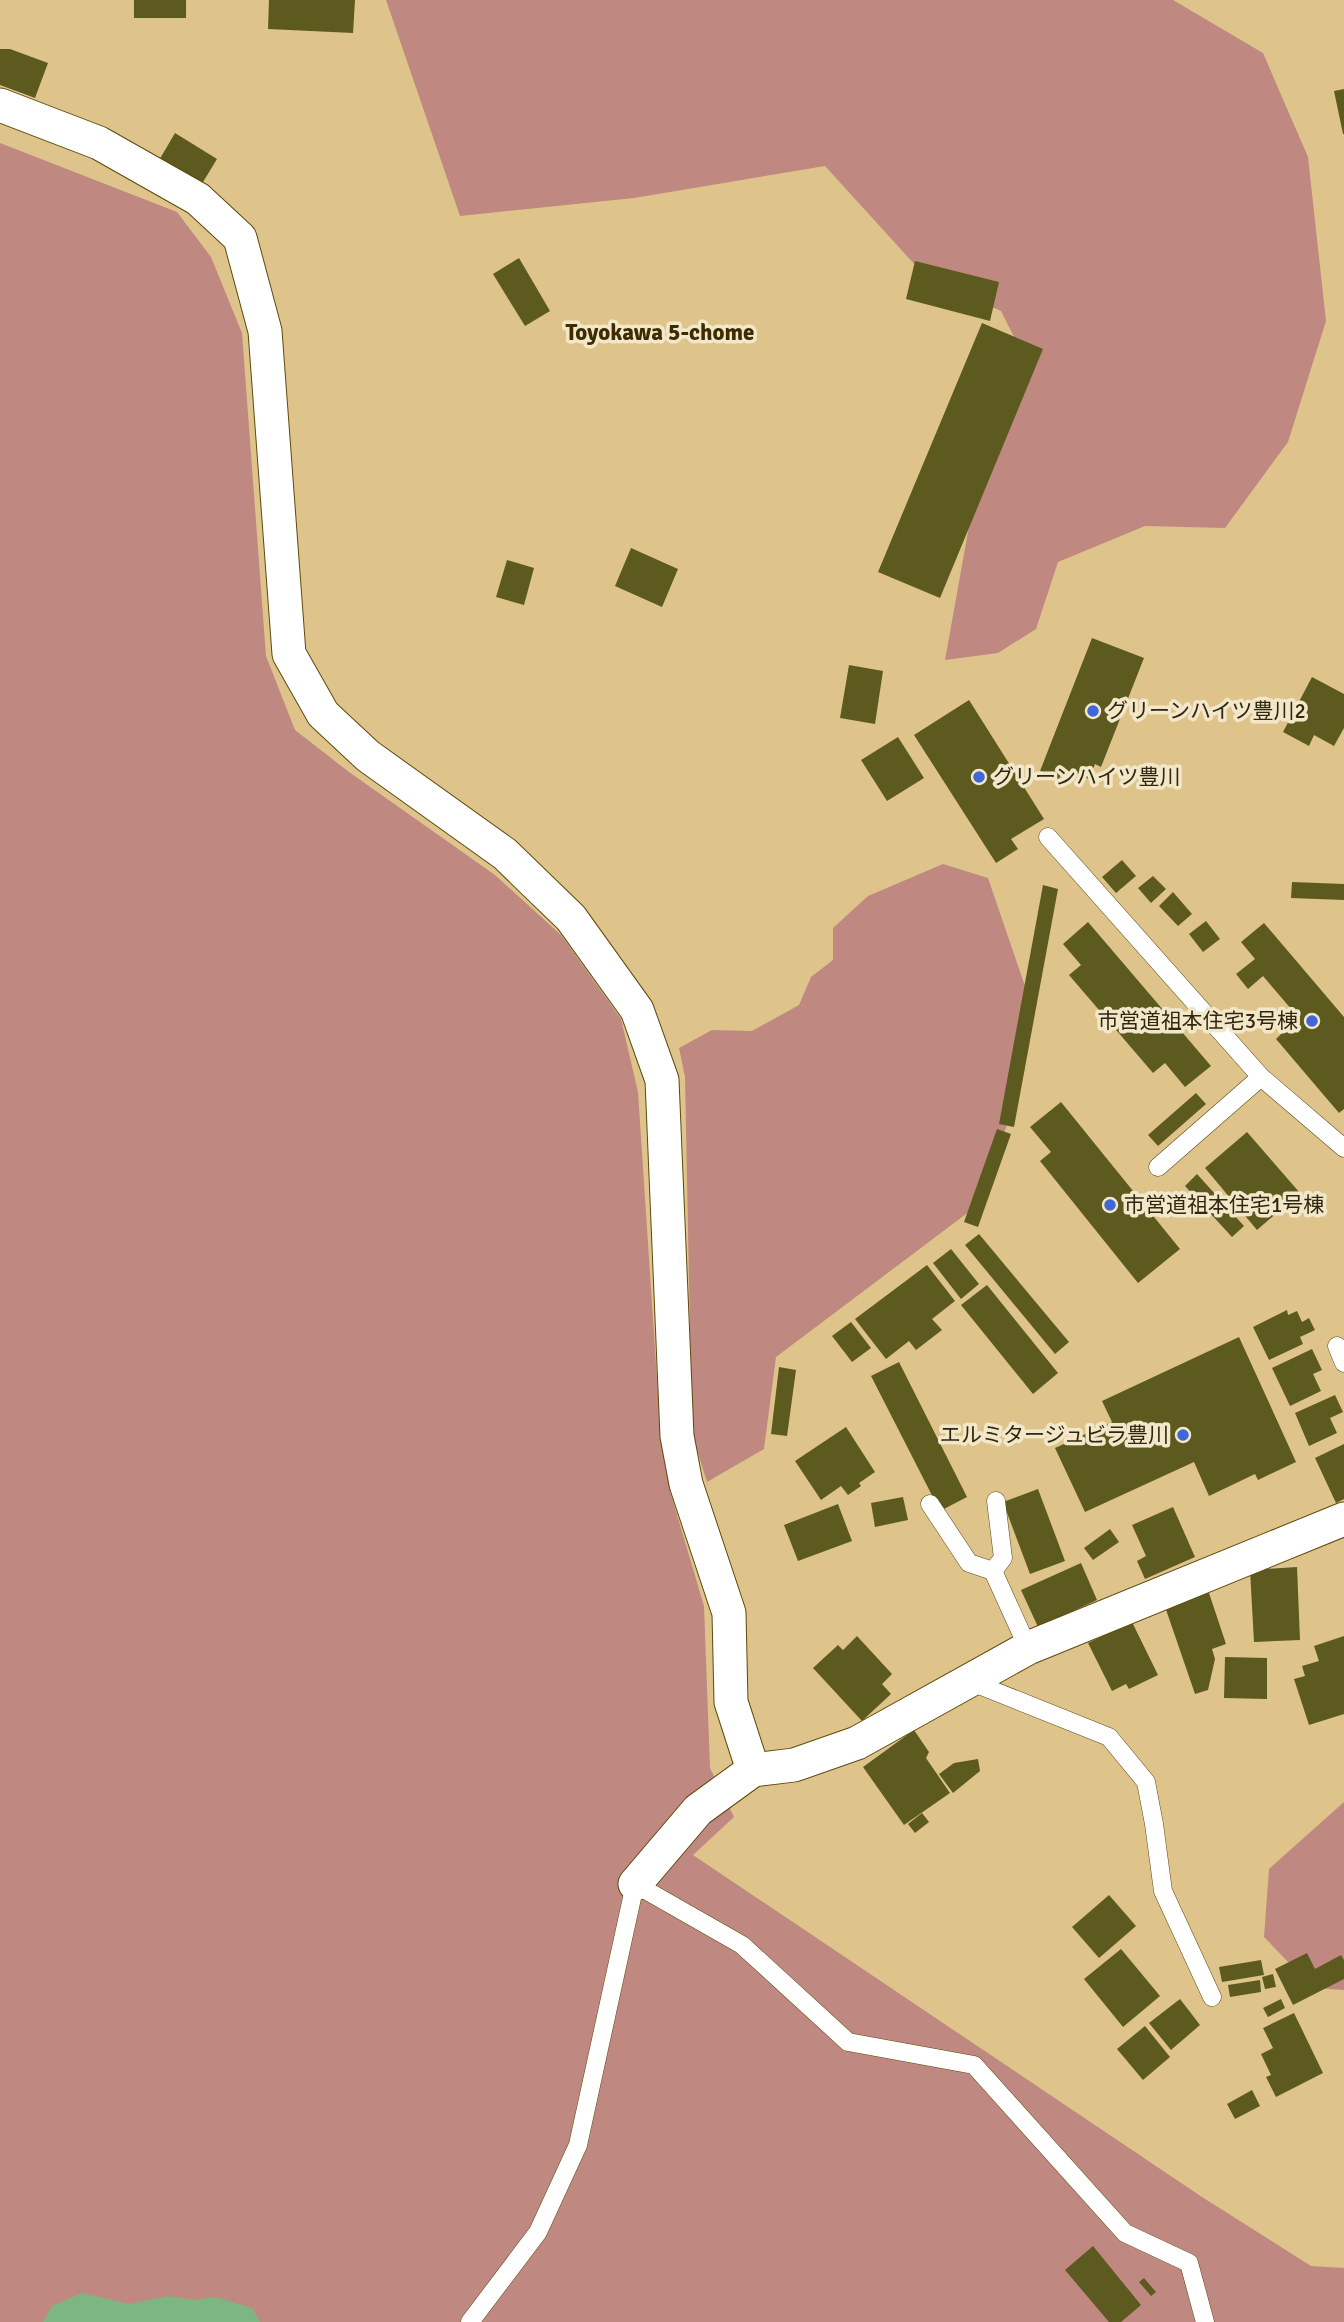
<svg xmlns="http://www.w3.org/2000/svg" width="1344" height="2322" font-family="Signika,'Noto Sans JP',sans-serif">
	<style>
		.green { fill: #bf8881 }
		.water { fill: #7cb682 }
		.building { fill: #5d5a1f }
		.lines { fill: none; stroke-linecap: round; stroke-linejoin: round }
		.lane-casing { stroke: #5f490c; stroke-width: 19 }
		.street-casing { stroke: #5f490c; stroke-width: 35 }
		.lane { stroke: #fff; stroke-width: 18 }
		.street { stroke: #fff; stroke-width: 33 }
		.poi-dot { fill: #4166d8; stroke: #f3e7ca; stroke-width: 2.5 }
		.labels { text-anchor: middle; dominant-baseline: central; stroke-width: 7; stroke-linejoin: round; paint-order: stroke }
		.poi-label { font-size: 21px; fill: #31270f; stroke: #f3e7ca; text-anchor: start }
		.neighbourhood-label { font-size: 23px; font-weight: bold; fill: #3d2c00; stroke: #f3e7ca }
	</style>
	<rect width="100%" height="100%" fill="#dec48b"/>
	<!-- green -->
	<g class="green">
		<path d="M386 0H1173L1263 53 1308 157 1326 321 1288 442 1225 528 1145 526 1058 562 1036 629 998 653 945 660 976 487 1031 371 1001 311 926 277 825 166 634 198 460 216Z"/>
		<path d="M0 143 177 212 211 257 242 333 266 656 295 730 349 772 495 875 561 935 621 1019 638 1092 661 1440 670 1491 704 1606 710 1768 734 1817 693 1855 1202 2197 1311 2266 1344 2268V2322H0Z"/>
		<path d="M943 864 988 878 1026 989 1019 1087 982 1202 776 1357 764 1449 707 1482 692 1434 685 1077 679 1048 712 1030 752 1031 799 1005 811 977 833 960V928L868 896Z"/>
		<path d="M1344 1802V1990L1313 1988 1264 1937 1269 1869Z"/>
	</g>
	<!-- water -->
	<path class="water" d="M82 2293 129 2304 168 2296 194 2300 215 2297 252 2308 260 2322H43L52 2306Z"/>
	<!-- building -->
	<g class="building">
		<rect x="134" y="0" width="52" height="18"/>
		<path d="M269 0H355L353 33 268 29Z"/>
		<path d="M0 49H10L48 63 35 98 0 85Z"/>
		<path d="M1344 89V134H1343L1334 91Z"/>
		<path d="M175 133 217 159 200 187 158 162Z"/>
		<path d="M519 258 550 311 525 326 493 274Z"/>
		<path d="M915 261 999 282 990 321 906 299Z"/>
		<path d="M982 323 1043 349 940 598 878 572Z"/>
		<path d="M631 548 678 569 662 607 615 586Z"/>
		<path d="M507 560 534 568 524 605 496 597Z"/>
		<path d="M1092 638 1144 658 1101 767 1095 764 1089 779 1063 769 1059 779 1040 771Z"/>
		<path d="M849 665 883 671 875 724 840 718Z"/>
		<path d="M1312 677 1344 694V728L1334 746 1314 735 1309 746 1283 732Z"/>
		<path d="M969 700 1044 819 1011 839 1018 849 996 863 914 735Z"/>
		<path d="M898 737 924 778 887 801 861 760Z"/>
		<path d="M1122 860 1136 876 1116 893 1102 877Z"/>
		<path d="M1153 876 1166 889 1151 903 1138 888Z"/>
		<path d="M1292 882 1344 884V900L1291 898Z"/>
		<path d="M1043 885 1058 889 1014 1127 999 1124Z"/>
		<path d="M1173 892 1192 914 1178 926 1159 906Z"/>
		<path d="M1206 921 1220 939 1203 952 1189 934Z"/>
		<path d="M1088 922 1211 1066 1185 1087 1165 1063 1153 1073 1069 975 1081 965 1063 944Z"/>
		<path d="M1264 923 1344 1017V1109L1339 1113 1276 1039 1282 1033 1275 1025 1292 1010 1263 976 1248 989 1236 974 1255 959 1241 942Z"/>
		<path d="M1196 1093 1206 1104 1158 1146 1148 1135Z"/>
		<path d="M1061 1102 1180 1249 1138 1283 1040 1161 1051 1152 1030 1127Z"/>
		<path d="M997 1129 1011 1134 978 1227 964 1222Z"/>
		<path d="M1247 1132 1300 1193 1257 1230 1205 1168Z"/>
		<path d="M1197 1174 1244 1226 1232 1237 1185 1186Z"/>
		<path d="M979 1234 1069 1342 1055 1354 965 1245Z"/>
		<path d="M951 1249 979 1284 961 1299 933 1263Z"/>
		<path d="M927 1265 955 1301 932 1319 942 1330 916 1350 909 1341 886 1359 855 1319Z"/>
		<path d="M987 1285 1058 1373 1033 1394 961 1305Z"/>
		<path d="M1287 1310 1288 1315 1297 1311 1302 1322 1309 1318 1315 1330 1300 1337 1303 1344 1269 1360 1253 1327Z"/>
		<path d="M851 1322 871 1348 852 1362 832 1336Z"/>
		<path d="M1239 1337 1296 1462 1258 1480 1255 1474 1209 1496 1194 1462 1085 1512 1055 1448 1112 1422 1102 1401Z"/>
		<path d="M1312 1349 1322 1370 1313 1374 1321 1391 1290 1406 1272 1368Z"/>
		<path d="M899 1362 967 1497 940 1511 871 1376Z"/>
		<path d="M779 1367 796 1370 787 1436 771 1434Z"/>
		<path d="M1335 1395 1343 1412 1330 1418 1337 1433 1309 1446 1295 1413Z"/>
		<path d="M846 1427 875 1472 859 1483 861 1486 848 1495 841 1486 821 1500 795 1461Z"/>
		<path d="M1344 1444V1499L1336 1503 1315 1458Z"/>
		<path d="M1038 1489 1065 1561 1030 1574 1003 1502Z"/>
		<path d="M903 1497 908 1520 875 1527 871 1503Z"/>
		<path d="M838 1504 852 1541 798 1561 784 1525Z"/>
		<path d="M1173 1507 1195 1557 1145 1579 1137 1561 1146 1556 1132 1525Z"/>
		<path d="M1110 1529 1119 1542 1093 1560 1084 1548Z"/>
		<path d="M1081 1563 1097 1600 1038 1627 1021 1590Z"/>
		<path d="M1297 1567 1300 1640 1254 1642 1250 1570Z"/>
		<path d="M1206 1584 1226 1644 1212 1649 1215 1659 1208 1690 1195 1694 1162 1598Z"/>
		<path d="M1132 1622 1158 1675 1129 1689 1126 1684 1112 1691 1088 1643Z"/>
		<path d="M857 1636 892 1674 882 1684 891 1694 862 1721 813 1668 838 1645 843 1650Z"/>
		<path d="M1344 1636V1714L1309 1725 1294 1679 1305 1676 1302 1666 1319 1661 1314 1646Z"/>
		<path d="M1225 1657 1267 1658V1699L1224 1698Z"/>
		<path d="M914 1730 929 1752 926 1758 950 1793 904 1825 863 1767Z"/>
		<path d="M978 1759 980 1771 953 1793 939 1774 954 1763Z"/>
		<path d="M922 1813 929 1822 915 1833 908 1824Z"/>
		<path d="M1109 1895 1136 1926 1099 1958 1072 1927Z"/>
		<path d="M1121 1949 1160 1996 1123 2027 1084 1979Z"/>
		<path d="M1307 1953 1315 1969 1341 1955 1344 1960V1979L1293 2005 1275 1969Z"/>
		<path d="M1261 1960 1264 1975 1222 1982 1219 1967Z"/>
		<path d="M1273 1974 1276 1987 1265 1989 1262 1977Z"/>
		<path d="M1260 1980 1261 1992 1230 1997 1228 1985Z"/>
		<path d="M1180 1999 1200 2025 1171 2050 1149 2023Z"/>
		<path d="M1281 1999 1285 2008 1268 2017 1263 2008Z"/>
		<path d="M1294 2013 1323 2073 1276 2097 1266 2077 1271 2075 1261 2054 1273 2048 1263 2028Z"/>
		<path d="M1145 2026 1170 2057 1143 2080 1117 2049Z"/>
		<path d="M1252 2090 1260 2106 1235 2119 1227 2104Z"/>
		<path d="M1093 2246 1141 2305 1121 2322H1109L1065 2270Z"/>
		<path d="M1144 2278 1156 2292 1151 2296 1139 2282Z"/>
	</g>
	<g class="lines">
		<defs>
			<g id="lane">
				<path d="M1048 837 1261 1077 1344 1148"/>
				<path d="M1158 1167 1261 1077"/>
				<path d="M1337 1346 1344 1363"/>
				<path d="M930 1504 969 1563 993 1571 1028 1648"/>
				<path d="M993 1571 1003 1558 996 1501"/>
				<path d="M969 1681 1109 1737 1146 1782 1154 1824 1163 1891 1212 1997"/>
				<path d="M470 2322 538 2232 578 2145 635 1884 742 1945 848 2042 974 2065 1125 2233 1189 2263 1205 2322"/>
			</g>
			<g id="street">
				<path d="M0 105 99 143 198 199 240 238 265 331 289 654 323 714 368 756 505 854 571 918 637 1010 662 1080 677 1436 686 1484 729 1613 731 1702 753 1770"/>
				<path d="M635 1884 698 1810 753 1770 794 1765 857 1743 1028 1648 1344 1519"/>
			</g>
		</defs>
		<!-- lane casing -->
		<use href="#lane" class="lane-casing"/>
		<!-- street casing -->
		<use href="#street" class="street-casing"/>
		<!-- lane -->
		<use href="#lane" class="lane"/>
		<!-- street -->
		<use href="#street" class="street"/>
	</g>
	<!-- markers -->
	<g class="poi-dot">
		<circle cx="1093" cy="711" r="7"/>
		<circle cx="979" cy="777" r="7"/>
		<circle cx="1312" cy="1021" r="7"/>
		<circle cx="1110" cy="1205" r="7"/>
		<circle cx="1183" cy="1435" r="7"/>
	</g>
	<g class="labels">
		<!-- poi labels -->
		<g class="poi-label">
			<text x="1107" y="711">グリーンハイツ豊川2</text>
			<text x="993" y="777">グリーンハイツ豊川</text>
			<text x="1298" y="1021" text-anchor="end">市営道祖本住宅3号棟</text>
			<text x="1124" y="1205">市営道祖本住宅1号棟</text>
			<text x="1169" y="1435" text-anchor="end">エルミタージュビラ豊川</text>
		</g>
		<!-- neighbourhood labels -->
		<g class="neighbourhood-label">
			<text x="660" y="332">Toyokawa 5-chome</text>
		</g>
	</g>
</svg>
